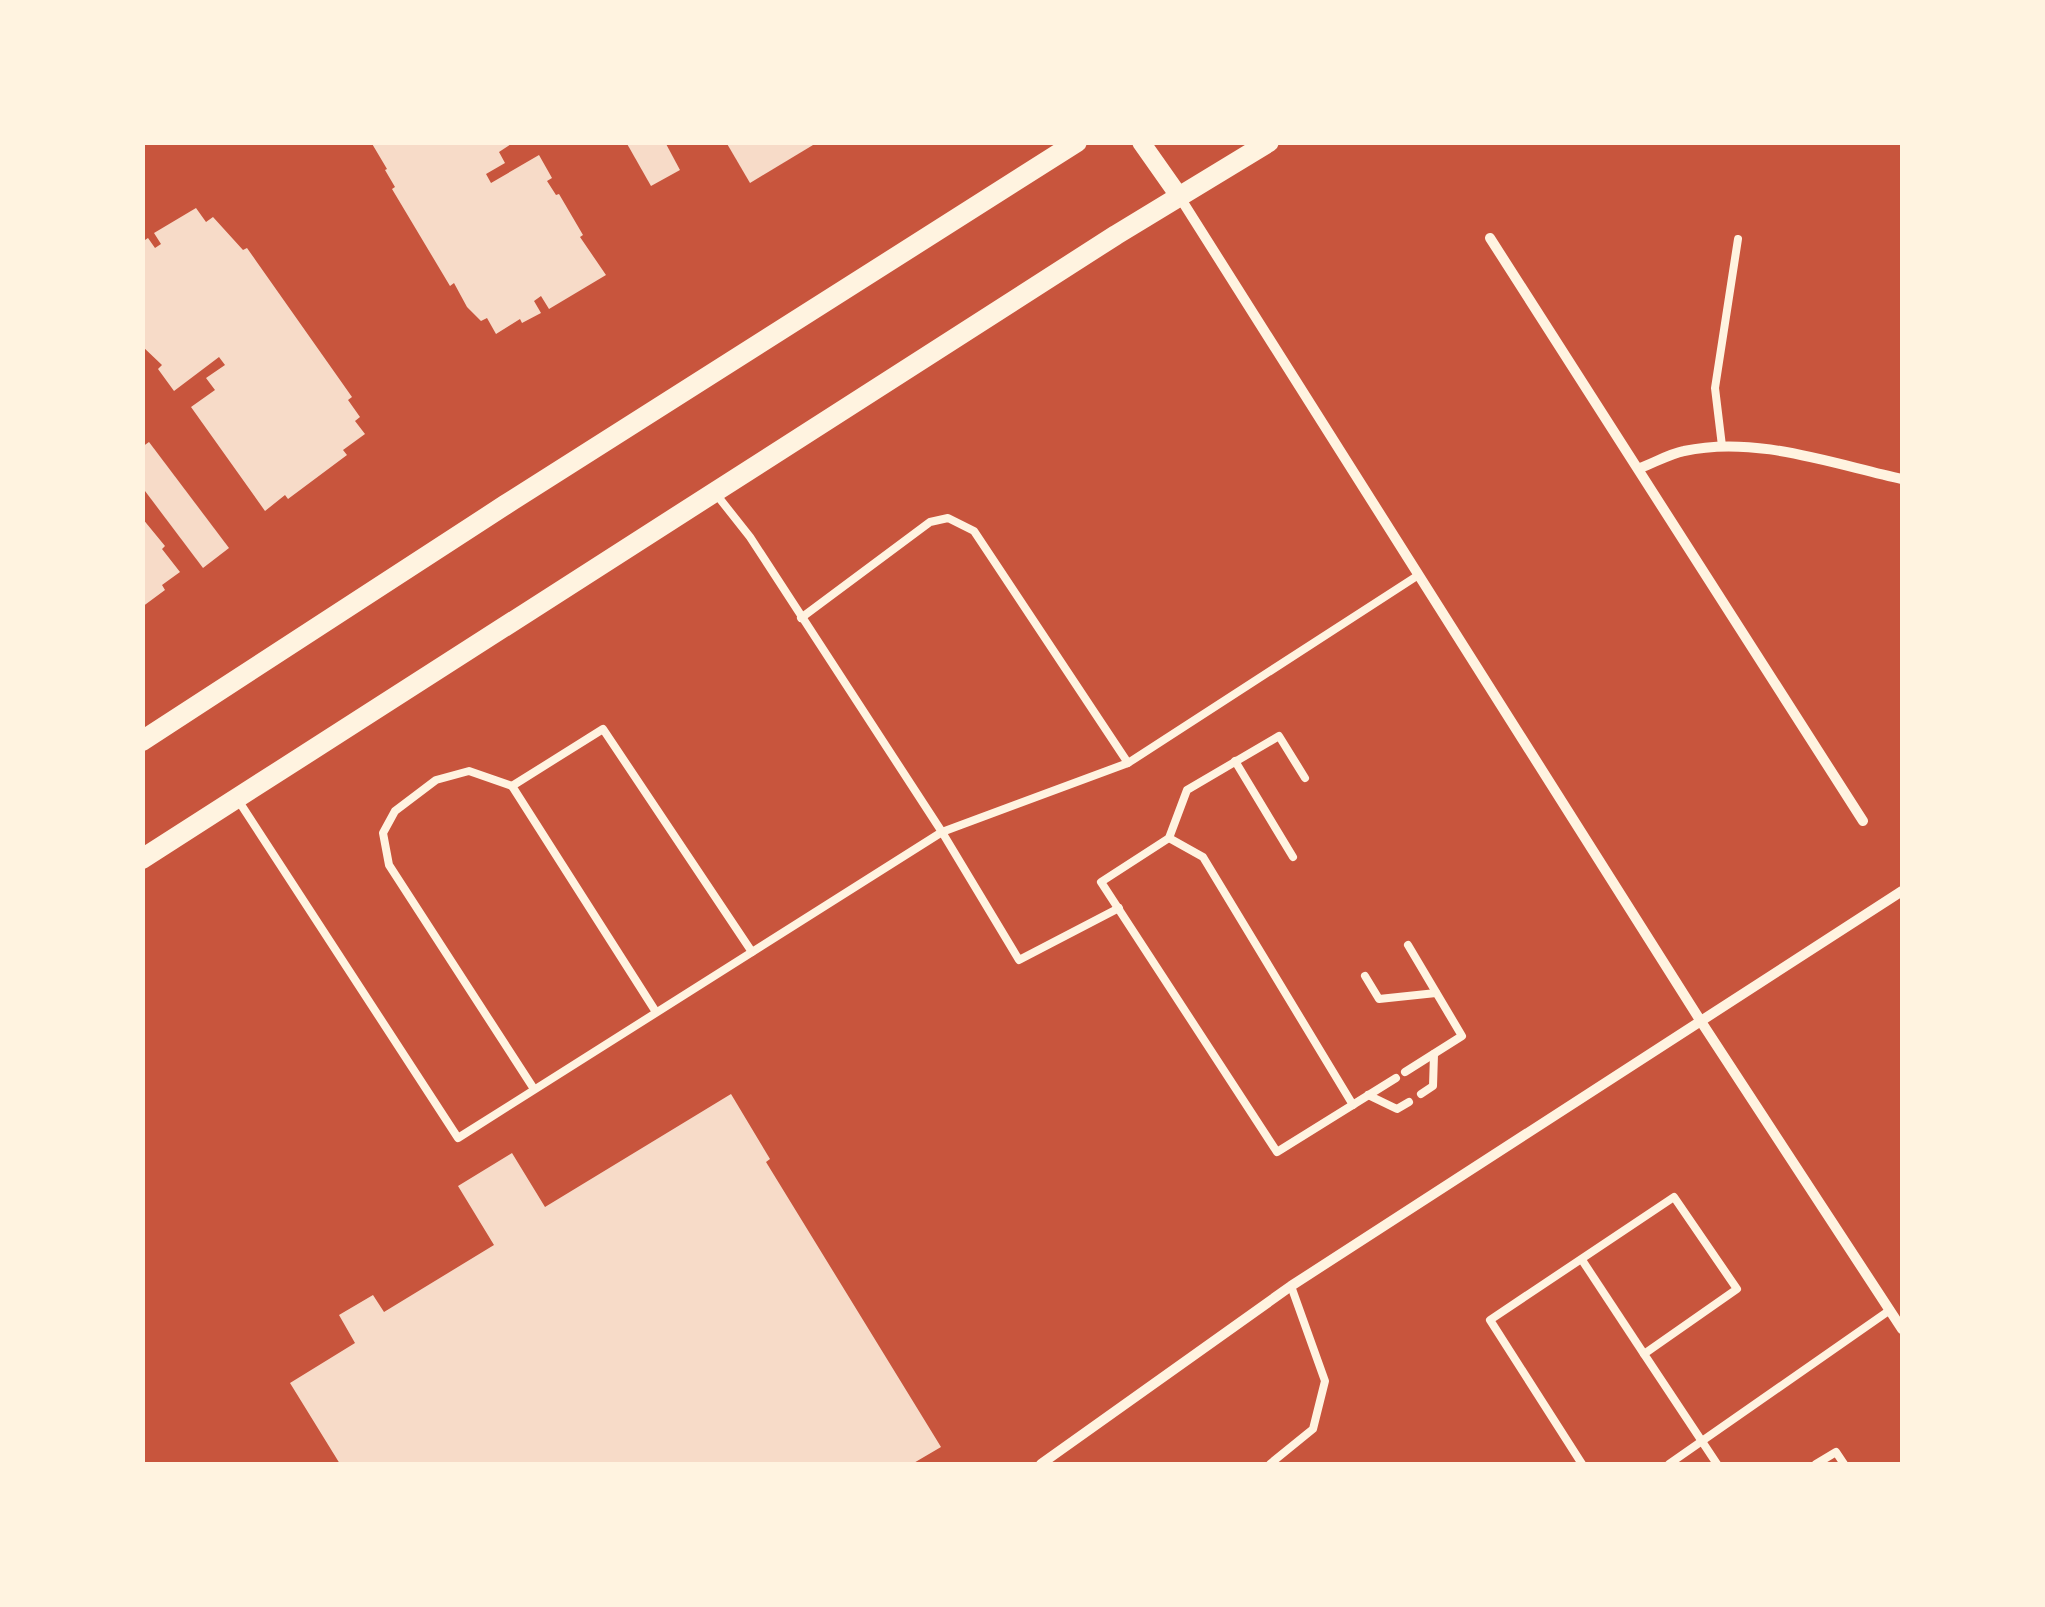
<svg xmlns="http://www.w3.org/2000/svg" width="2045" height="1607" font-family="'Work Sans',sans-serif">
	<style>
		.building { fill: #f7dbc8 }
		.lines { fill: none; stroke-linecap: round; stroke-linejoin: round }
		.service { stroke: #fff3e0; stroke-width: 8 }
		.minor { stroke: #fff3e0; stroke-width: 10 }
		.tertiary { stroke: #fff3e0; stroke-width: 18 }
		.secondary { stroke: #fff3e0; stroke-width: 20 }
	</style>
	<rect width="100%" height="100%" fill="#c8553d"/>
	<!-- building -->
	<g class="building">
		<path d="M371 142H514L499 152 505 163 486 174 491 183 539 155 552 178 547 181 556 195 559 194 583 235 580 237 606 275 549 309 541 296 534 301 541 313 522 323 520 319 496 334 487 318 481 321 467 307 454 283 450 286 392 189 395 187 385 170 387 169Z"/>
		<path d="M626 142H665L680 170 651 186Z"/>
		<path d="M726 142H818L750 183Z"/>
		<path d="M196 208 206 222 213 217 243 250 247 248 352 397 348 400 360 417 355 421 365 434 343 450 347 455 288 499 285 495 265 511 191 407 215 390 206 378 225 365 219 357 174 391 158 369 162 365 142 346V242L148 238 155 248 161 244 154 233Z"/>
		<path d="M149 442 229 548 203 568 142 487V447Z"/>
		<path d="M142 518 165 546 162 549 180 572 162 585 165 590 142 607Z"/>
		<path d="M731 1094 770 1159 766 1162 941 1447 912 1464H340L290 1383 355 1343 339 1315 373 1295 384 1312 494 1245 458 1186 512 1153 545 1207Z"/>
	</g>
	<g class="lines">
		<!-- service -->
		<g class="service">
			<path d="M1722 446 1715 388 1738 239"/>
			<path d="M716 494 750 537 942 832 1019 960 1119 908"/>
			<path d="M801 618 930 522 948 518 974 531 1128 763"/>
			<path d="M1235 761 1293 857"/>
			<path d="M1305 778 1279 736 1187 790 1169 838 1101 882 1277 1152 1396 1078"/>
			<path d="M512 786 469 771 436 780 395 811 383 833 389 865 534 1089"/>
			<path d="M238 800 458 1138 942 832 1128 763 1417 576"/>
			<path d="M1169 838 1203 857 1353 1105"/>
			<path d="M1365 976 1379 999 1436 993"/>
			<path d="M656 1012 512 786 603 729 752 952"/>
			<path d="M1405 1072 1462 1036 1408 945"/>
			<path d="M1421 1094 1433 1086 1434 1054"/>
			<path d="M1368 1095 1397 1109 1409 1102"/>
			<path d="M1582 1260 1644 1354"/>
			<path d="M1270 1464 1313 1429 1325 1381 1291 1286"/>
			<path d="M1582 1464 1490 1320 1674 1197 1737 1289 1644 1354 1717 1464"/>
			<path d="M1669 1464 1890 1310"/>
			<path d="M1816 1464 1836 1452 1844 1464"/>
		</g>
		<!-- minor -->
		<g class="minor">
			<path d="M1179 196 1700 1020 1902 1329"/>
			<path d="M1490 238 1863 821"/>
			<path d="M1640 468C1654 463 1669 454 1684 451 1755 435 1833 464 1902 479"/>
			<path d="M1041 1464 1291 1286 1902 891"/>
		</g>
		<!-- tertiary -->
		<path class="tertiary" d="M1141 142 1179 196"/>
		<!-- secondary -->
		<g class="secondary">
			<path d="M142 741 505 505 1077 142"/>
			<path d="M142 859 1116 235 1269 142"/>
		</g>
	</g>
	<!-- border -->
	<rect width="2045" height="1607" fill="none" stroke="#fff3e0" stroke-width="290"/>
</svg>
